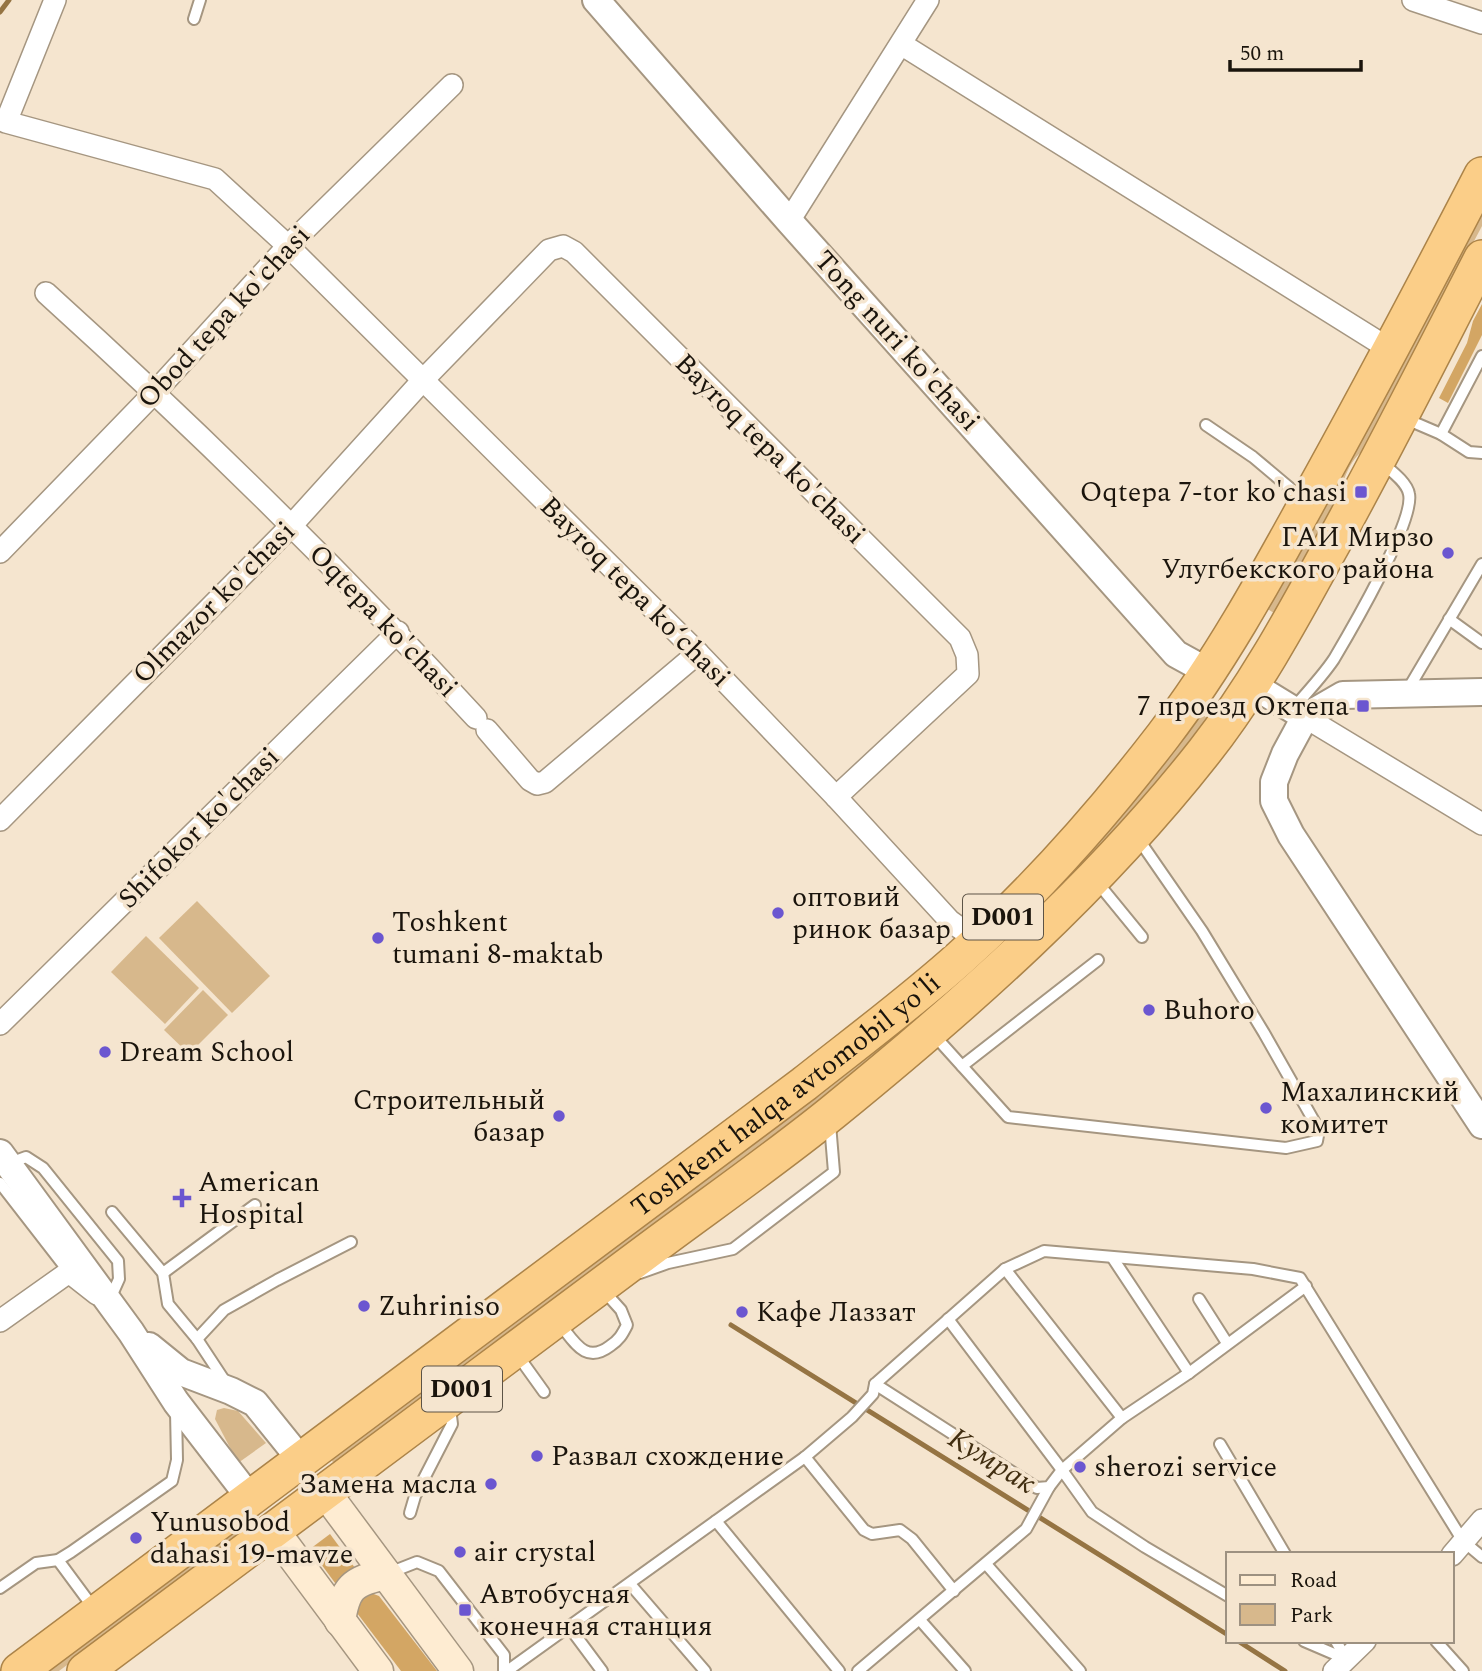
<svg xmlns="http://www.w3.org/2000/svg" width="1482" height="1671" font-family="Spectral,serif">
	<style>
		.green { fill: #d7b88c }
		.forest { fill: #d3a664 }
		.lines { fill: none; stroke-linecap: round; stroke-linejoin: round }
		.stream { stroke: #957443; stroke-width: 5 }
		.service-casing { stroke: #a59681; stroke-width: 14 }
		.minor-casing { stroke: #a59681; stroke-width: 24 }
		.tertiary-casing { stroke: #a59681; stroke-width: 30 }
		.secondary-casing { stroke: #a59681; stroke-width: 33 }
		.trunk-casing { stroke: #ac8449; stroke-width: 38 }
		.service { stroke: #fff; stroke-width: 10 }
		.minor { stroke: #fff; stroke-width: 21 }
		.tertiary { stroke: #fff; stroke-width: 26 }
		.secondary { stroke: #feecd2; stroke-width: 30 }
		.trunk { stroke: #fbce88; stroke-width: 35 }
		.poi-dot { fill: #6b56d0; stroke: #f5e5cf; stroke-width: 2.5 }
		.labels { text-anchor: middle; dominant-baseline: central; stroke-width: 7; stroke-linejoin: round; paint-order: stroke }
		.shield { fill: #f5e5cf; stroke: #5c5346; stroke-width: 2 }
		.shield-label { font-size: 26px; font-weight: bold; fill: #1a140c }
		.street-label { font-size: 28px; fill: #1a140c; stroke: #f5e5cf }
		.poi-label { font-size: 28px; fill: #1a140c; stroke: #f5e5cf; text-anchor: start }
		.water-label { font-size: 30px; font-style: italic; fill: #412e11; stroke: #f5e5cf }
	</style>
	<rect width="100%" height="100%" fill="#f5e5cf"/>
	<!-- green -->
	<g class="green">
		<path d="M1482 200V226L1363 451C1351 458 1341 483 1340 497L1277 615 1266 608 1351 450 1418 336Z"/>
		<path d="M1198 711 1207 718C1158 782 1106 841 1052 900L1043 892Z"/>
		<path d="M197 901 270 976 232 1013 159 938Z"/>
		<path d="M146 936 199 988 165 1024 111 972Z"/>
		<path d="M1006 946 844 1083 335 1465 328 1455 918 1008Z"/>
		<path d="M203 990 228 1015 189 1054 164 1030Z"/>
		<path d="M224 1408 238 1411 266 1443 238 1463 215 1419 217 1410Z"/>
		<path d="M232 1525 239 1535 59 1671H38Z"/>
	</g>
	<!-- forest -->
	<g class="forest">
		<path d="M1482 304V335L1448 403 1439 398 1467 343 1473 321Z"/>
		<path d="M330 1534 358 1572 338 1587 310 1549Z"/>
		<path d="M371 1593 379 1596 437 1671H401L357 1613C357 1601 360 1597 371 1593Z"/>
	</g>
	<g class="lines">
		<!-- stream -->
		<g class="stream">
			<path d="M0 12 9 0"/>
			<path d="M731 1325 1228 1635"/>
			<path d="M1238 1641 1285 1671"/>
		</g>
		<defs>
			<g id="service">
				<path d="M194 19 200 0"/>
				<path d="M1406 419 1441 434 1482 356"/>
				<path d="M1206 425 1253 457 1303 499"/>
				<path d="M1441 434 1469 452 1482 453"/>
				<path d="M1449 619 1482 643"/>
				<path d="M1407 691 1482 564"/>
				<path d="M1293 709C1306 693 1322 677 1334 659 1350 632 1415 521 1409 494 1407 482 1390 470 1381 462"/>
				<path d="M1097 882 1142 937"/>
				<path d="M934 1035 1008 1117 1286 1148 1317 1141 1319 1130 1264 1033 1202 931 1137 837"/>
				<path d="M962 1066 1098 960"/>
				<path d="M10 1163 26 1157 43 1168 118 1261 119 1279 110 1299"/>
				<path d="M0 1183 69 1272"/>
				<path d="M112 1212 163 1273 168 1304 197 1339 226 1383"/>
				<path d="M1112 1257 1189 1373"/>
				<path d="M1005 1269 1122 1418"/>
				<path d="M163 1273 255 1205"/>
				<path d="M640 1273 668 1263 733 1249 834 1172 830 1124"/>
				<path d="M1199 1299 1227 1343"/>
				<path d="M948 1319 1062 1470 1122 1418 1189 1373 1306 1286"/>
				<path d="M559 1323C574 1341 585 1365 610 1346 619 1340 622 1335 627 1325L621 1310 603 1290"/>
				<path d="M197 1339 224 1310 277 1280 351 1242"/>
				<path d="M516 1353 544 1392"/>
				<path d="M875 1384 1037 1488 1049 1487 1062 1470 1092 1512 1145 1547 1228 1596"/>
				<path d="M1220 1444 1285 1554"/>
				<path d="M805 1457 864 1530 872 1534 900 1530 912 1539 954 1591"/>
				<path d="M410 1513 415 1496 452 1424 450 1408"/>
				<path d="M716 1521 839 1671"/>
				<path d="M58 1560 95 1610"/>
				<path d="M986 1564 1080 1671"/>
				<path d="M389 1573 417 1562 439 1571 504 1655V1671"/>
				<path d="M630 1584 705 1671"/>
				<path d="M0 1588 36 1563 58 1560 71 1552 172 1481 177 1460 176 1412"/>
				<path d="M920 1620 965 1671"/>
				<path d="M570 1628 602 1671"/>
				<path d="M1304 1641 1346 1659"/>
				<path d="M1336 1641 1346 1659"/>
				<path d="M1436 1641 1463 1671"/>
				<path d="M507 1671 805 1457 852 1417 873 1394 875 1384 1005 1269 1044 1251 1253 1269 1300 1278 1463 1541 1482 1557"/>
				<path d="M858 1671 1026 1529 1049 1487"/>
			</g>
			<g id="minor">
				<path d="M55 0 6 122 215 179 288 246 698 653 836 797 950 921 978 941"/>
				<path d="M1413 0 1482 23"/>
				<path d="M901 44 1391 350"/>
				<path d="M789 221 928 0"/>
				<path d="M46 293C195 428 339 569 476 718"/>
				<path d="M0 552 155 392 288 246 452 85"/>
				<path d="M1305 717 1482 824"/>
				<path d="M487 730 530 780 537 784 545 782 698 653"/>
				<path d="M0 820 291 526 423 380 549 250 563 246 574 252 960 638 967 655 968 674 836 797"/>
				<path d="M0 1024 398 632"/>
				<path d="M0 1321 69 1272 97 1294"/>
				<path d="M1452 1555 1482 1520"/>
				<path d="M1334 1671 1365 1641"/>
			</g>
			<g id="tertiary">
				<path d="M596 0 789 221 1176 654 1207 671"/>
				<path d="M1251 684 1305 717"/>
				<path d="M1482 692 1343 695 1305 717 1285 754 1274 782V801L1291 835 1482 1125"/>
				<path d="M0 1153 131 1332 176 1402 250 1498"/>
				<path d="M149 1346 181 1372 231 1391 255 1403 301 1460"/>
			</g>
			<g id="secondary">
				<path d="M325 1492 458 1671"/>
				<path d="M274 1531 378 1671"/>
				<path d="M340 1621C345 1588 352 1581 386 1574"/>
			</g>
			<g id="trunk">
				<path id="s1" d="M19 1671 804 1084C857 1042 911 1002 961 957 1035 891 1103 814 1163 736 1219 663 1264 581 1308 501 1368 393 1425 285 1482 175"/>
				<path d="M85 1671C269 1532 454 1396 638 1258 703 1209 770 1163 833 1112 967 1003 1097 888 1204 752 1252 691 1290 622 1327 554 1381 457 1431 357 1482 258"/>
			</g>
		</defs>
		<!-- service casing -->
		<use href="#service" class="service-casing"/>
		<!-- minor casing -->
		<use href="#minor" class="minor-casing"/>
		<!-- tertiary casing -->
		<use href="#tertiary" class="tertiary-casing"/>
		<!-- secondary casing -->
		<use href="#secondary" class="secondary-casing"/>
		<!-- trunk casing -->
		<use href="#trunk" class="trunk-casing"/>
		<!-- service -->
		<use href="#service" class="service"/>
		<!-- minor -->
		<use href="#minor" class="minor"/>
		<!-- tertiary -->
		<use href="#tertiary" class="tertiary"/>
		<!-- secondary -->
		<use href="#secondary" class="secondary"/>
		<!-- trunk -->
		<use href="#trunk" class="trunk"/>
	</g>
	<!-- markers -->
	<g class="poi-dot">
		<rect x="1354" y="485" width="14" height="14" rx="3.5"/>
		<circle cx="1448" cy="553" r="7"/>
		<rect x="1356" y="699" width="14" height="14" rx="3.5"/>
		<circle cx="778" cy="913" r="7"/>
		<circle cx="378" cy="938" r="7"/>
		<circle cx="1149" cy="1010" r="7"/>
		<circle cx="105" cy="1052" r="7"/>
		<circle cx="1266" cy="1108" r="7"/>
		<circle cx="559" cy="1116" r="7"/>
		<path d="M178.5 1187.5h7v7h7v7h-7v7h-7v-7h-7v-7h7z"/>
		<circle cx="364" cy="1306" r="7"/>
		<circle cx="742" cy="1312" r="7"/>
		<circle cx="537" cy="1456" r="7"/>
		<circle cx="1080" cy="1467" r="7"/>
		<circle cx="491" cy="1484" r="7"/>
		<circle cx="136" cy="1538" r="7"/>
		<circle cx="460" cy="1552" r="7"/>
		<rect x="458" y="1603" width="14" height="14" rx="3.5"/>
	</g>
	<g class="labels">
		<!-- shield labels -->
		<g class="shield">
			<rect x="963" y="894.5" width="80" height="45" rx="5"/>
			<rect x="422" y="1366.5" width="80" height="45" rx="5"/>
		</g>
		<g class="shield-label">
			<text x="1003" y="917">D001</text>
			<text x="462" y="1389">D001</text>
		</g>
		<!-- street labels -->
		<g class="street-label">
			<text transform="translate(224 317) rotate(-47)">Obod tepa ko'chasi</text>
			<text transform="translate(897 341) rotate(48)">Tong nuri ko'chasi</text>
			<text transform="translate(770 449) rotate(45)">Bayroq tepa ko'chasi</text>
			<text transform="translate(635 592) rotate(45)">Bayroq tepa koʻchasi</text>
			<text transform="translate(214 603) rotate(-45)">Olmazor ko'chasi</text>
			<text transform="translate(383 621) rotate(46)">Oqtepa ko'chasi</text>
			<text transform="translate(199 828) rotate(-45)">Shifokor ko'chasi</text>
			<text stroke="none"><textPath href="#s1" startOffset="959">Toshkent halqa avtomobil yo'li</textPath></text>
		</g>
		<!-- poi labels -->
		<g class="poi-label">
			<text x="1347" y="492" text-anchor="end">Oqtepa 7-tor ko'chasi</text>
			<text x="1434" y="537" text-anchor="end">ГАИ Мирзо<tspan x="1434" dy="32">Улугбекского района</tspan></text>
			<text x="1349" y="706" text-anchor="end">7 проезд Октепа</text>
			<text x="792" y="897">оптовий<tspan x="792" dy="32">ринок базар</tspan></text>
			<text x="392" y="922">Toshkent<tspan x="392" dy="32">tumani 8-maktab</tspan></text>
			<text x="1163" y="1010">Buhoro</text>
			<text x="119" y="1052">Dream School</text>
			<text x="1280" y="1092">Махалинский<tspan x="1280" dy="32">комитет</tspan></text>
			<text x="545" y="1100" text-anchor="end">Строительный<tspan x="545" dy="32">базар</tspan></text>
			<text x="198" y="1182">American<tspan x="198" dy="32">Hospital</tspan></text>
			<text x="378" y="1306">Zuhriniso</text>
			<text x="756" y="1312">Кафе Лаззат</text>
			<text x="551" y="1456">Развал схождение</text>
			<text x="1094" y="1467">sherozi service</text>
			<text x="477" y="1484" text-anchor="end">Замена масла</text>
			<text x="150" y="1522">Yunusobod<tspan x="150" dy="32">dahasi 19-mavze</tspan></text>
			<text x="474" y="1552">air crystal</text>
			<text x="479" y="1594">Автобусная<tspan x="479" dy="32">конечная станция</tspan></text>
		</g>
		<!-- water labels -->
		<g class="water-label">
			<text transform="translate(992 1461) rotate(32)">Кумрак</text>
		</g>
	</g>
	<!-- legend -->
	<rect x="1226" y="1552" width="228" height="91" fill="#f5e5cf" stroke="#9d9181" stroke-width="2"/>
	<rect x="1240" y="1575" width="35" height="10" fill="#feecd2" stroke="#9d9181" stroke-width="2"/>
	<text x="1290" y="1587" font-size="21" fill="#1a140c">Road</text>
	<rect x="1240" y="1604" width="35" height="21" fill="#d7b88c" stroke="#9d9181" stroke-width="2"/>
	<text x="1290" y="1622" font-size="21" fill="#1a140c">Park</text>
	<!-- scale -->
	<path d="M1230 60v10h131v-10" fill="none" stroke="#1a140c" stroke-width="3.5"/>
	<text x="1240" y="60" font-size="21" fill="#1a140c" stroke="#f5e5cf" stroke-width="5" paint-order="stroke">50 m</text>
</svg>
